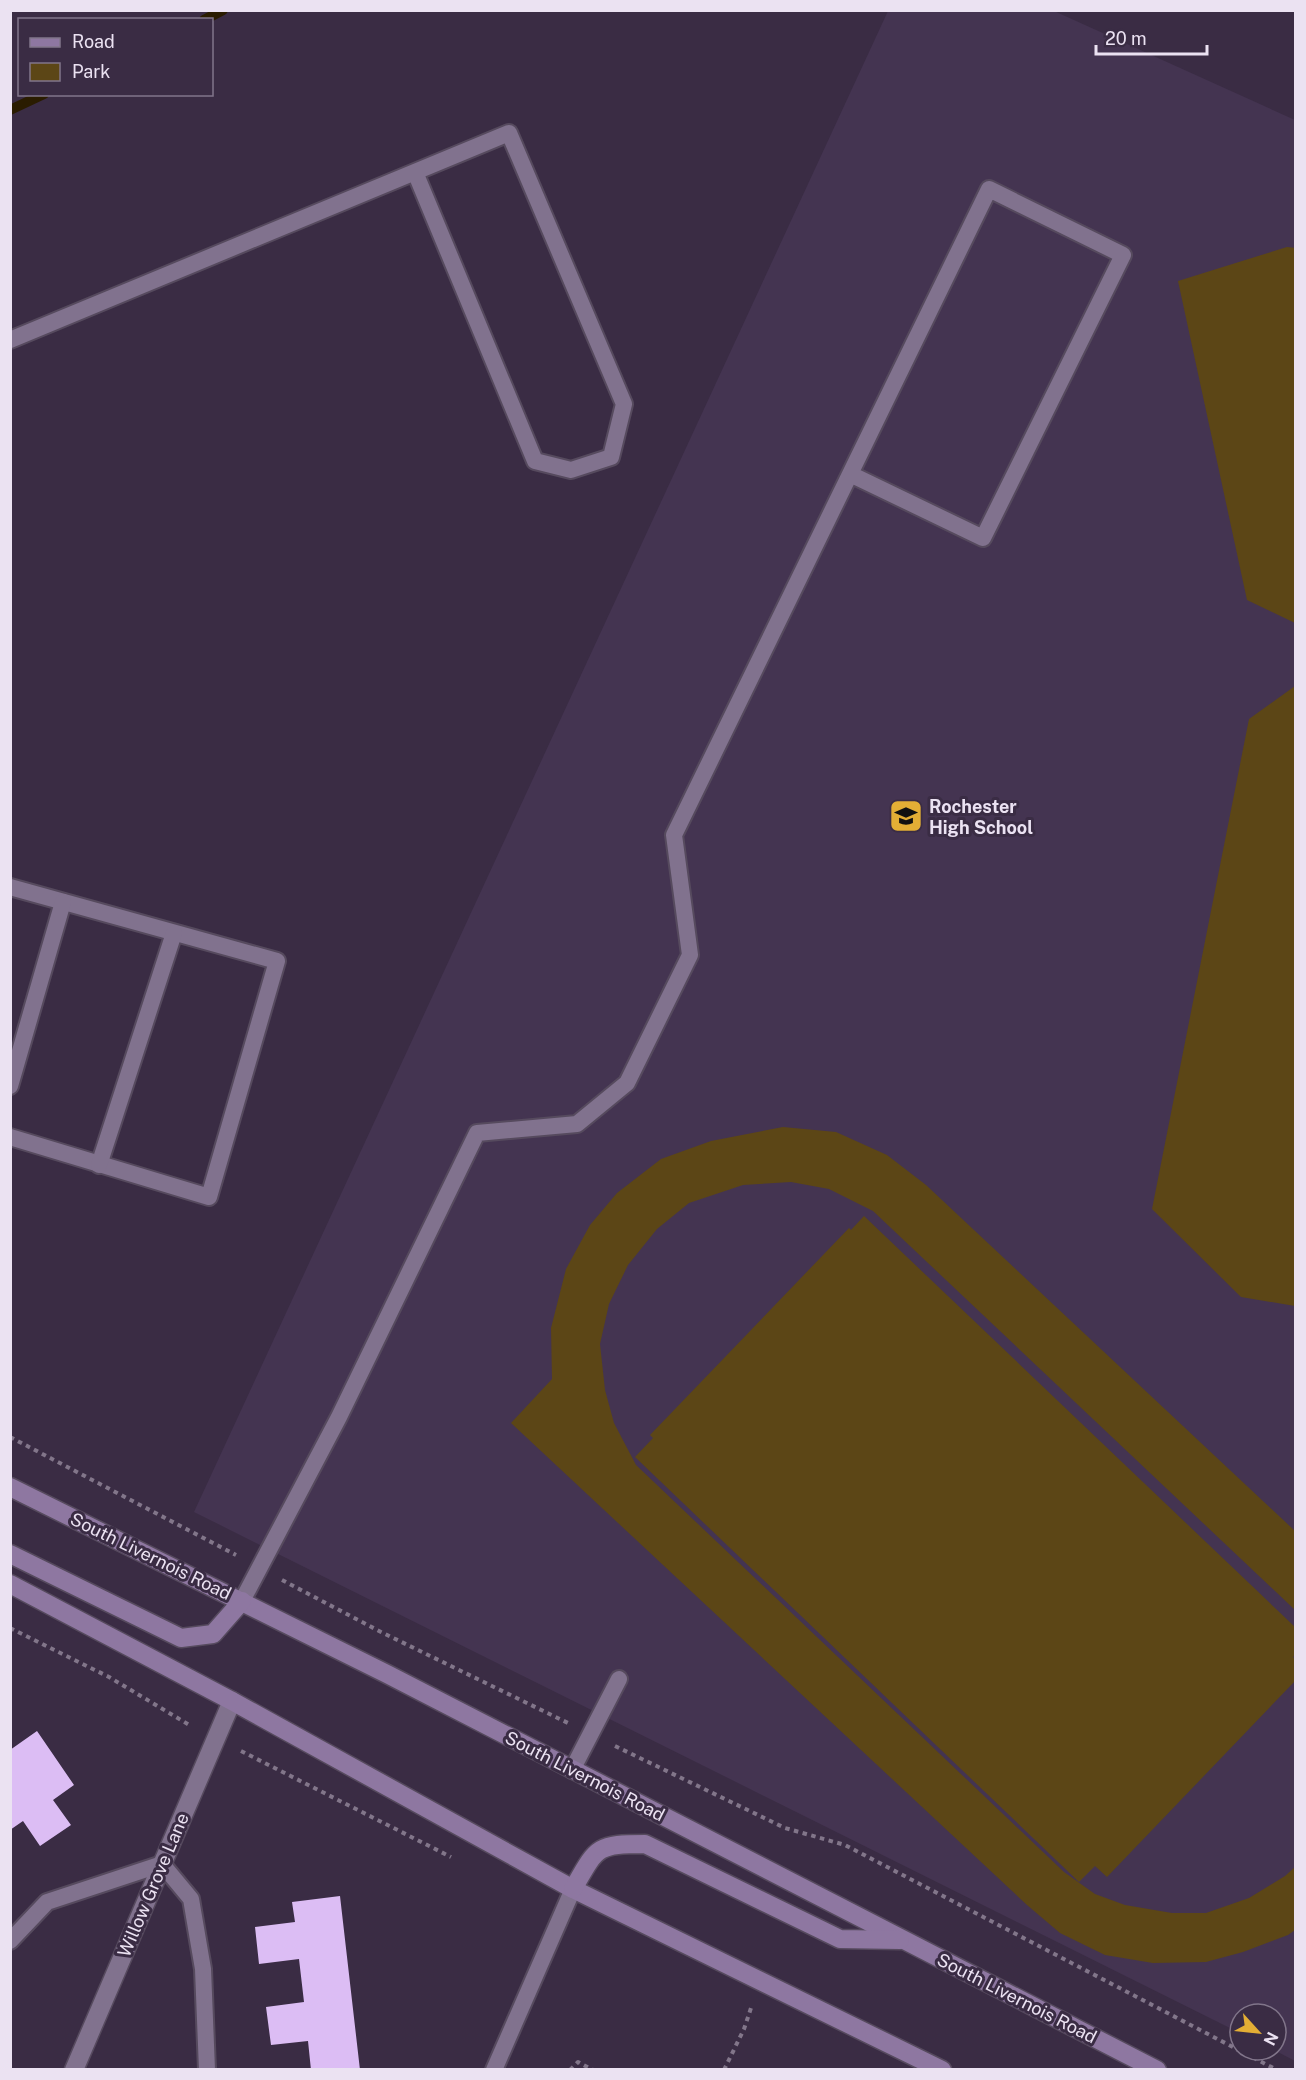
<svg xmlns="http://www.w3.org/2000/svg" width="1306" height="2080" font-family="'Public Sans',sans-serif">
	<style>
		.built { fill: #443451 }
		.green { fill: #5c4616 }
		.lines { fill: none; stroke-linecap: round; stroke-linejoin: round }
		.stream { stroke: #2a1c00; stroke-width: 10 }
		.building { fill: #dcbdf4 }
		.lane-casing { stroke: #564a5e; stroke-width: 20 }
		.street-casing { stroke: #564a5e; stroke-width: 21 }
		.secondary-casing { stroke: #564a5e; stroke-width: 21 }
		.path { stroke: #82768a; stroke-width: 4; stroke-dasharray: 4.5 4.5; stroke-linecap: butt }
		.lane { stroke: #81728e; stroke-width: 16 }
		.street { stroke: #81728e; stroke-width: 18 }
		.secondary { stroke: #8e77a1; stroke-width: 18 }
		.labels { text-anchor: middle; dominant-baseline: central; stroke-width: 6; stroke-linejoin: round; paint-order: stroke }
		.poi-label { font-size: 18px; font-weight: bold; fill: #ebe2f2; stroke: #3a2c44; text-anchor: start }
		.street-label { font-size: 18px; fill: #ebe2f2; stroke: #3a2c44 }
	</style>
	<rect width="100%" height="100%" fill="#3a2c44"/>
	<!-- built -->
	<path class="built" d="M888 11H1054L1295 120V2061L1274 2050H1276V2014H1240V2033L194 1512Z"/>
	<!-- green -->
	<g class="green">
		<path d="M1287 247 1296 248 1295 623 1247 600 1178 281Z"/>
		<path d="M1295 686V1306L1241 1297 1152 1209 1249 719Z"/>
		<path d="M783 1127 836 1132 887 1155 926 1185 1295 1531V1610L873 1211 829 1189 791 1182 743 1185 689 1203 657 1229 628 1265 609 1304 600 1344 605 1390 614 1423 636 1465 1064 1872 1095 1894 1125 1905 1172 1913H1206L1249 1898 1285 1876 1295 1867V1930L1288 1935 1243 1952 1206 1962 1153 1963 1105 1955 1060 1933 1027 1905 511 1423 552 1379 551 1328 566 1269 590 1225 617 1193 661 1159 711 1141Z"/>
		<path d="M864 1216 1295 1627V1655L1293 1657 1295 1659V1681L1107 1877 1095 1866 1079 1882 635 1457 653 1438 650 1435 849 1228 851 1230Z"/>
	</g>
	<g class="lines">
		<!-- stream -->
		<g class="stream">
			<path d="M204 20 223 10"/>
			<path d="M10 110 44 94"/>
		</g>
	</g>
	<!-- building -->
	<g class="building">
		<path d="M37 1731 74 1785 53 1800 71 1825 40 1846 23 1821 10 1830V1750Z"/>
		<path d="M340 1896 360 2070H311L308 2041 271 2045 266 2007 304 2002 299 1959 259 1964 255 1927 295 1922 292 1902Z"/>
	</g>
	<g class="lines">
		<defs>
			<g id="lane">
				<path d="M10 340 509 133 624 404 611 457 571 470 535 461 415 172"/>
				<path d="M10 887 277 961 209 1197 10 1137"/>
				<path d="M10 1086 63 902"/>
				<path d="M99 1165 174 933"/>
				<path d="M242 1601 339 1417 477 1133 577 1124 627 1083 690 955 674 835 989 189 1123 255 983 538 850 474"/>
				<path d="M572 1770 619 1679"/>
				<path d="M10 1941 47 1902 162 1864 191 1899 203 1969 207 2070"/>
				<path d="M494 2070 573 1889"/>
			</g>
			<path id="street" d="M74 2070 232 1701"/>
			<g id="secondary">
				<path d="M10 1487 387 1674 1157 2070"/>
				<path d="M10 1554 181 1638 213 1634 242 1601"/>
				<path d="M10 1584 232 1701 573 1889 942 2070"/>
				<path d="M573 1889C597 1847 596 1844 645 1844L840 1939 900 1940"/>
			</g>
		</defs>
		<!-- lane casing -->
		<use href="#lane" class="lane-casing"/>
		<!-- street casing -->
		<use href="#street" class="street-casing"/>
		<!-- secondary casing -->
		<use href="#secondary" class="secondary-casing"/>
		<!-- path -->
		<g class="path">
			<path d="M10 1437 236 1555"/>
			<path d="M282 1580 381 1632 568 1723"/>
			<path d="M10 1628 109 1677 191 1726"/>
			<path d="M615 1746 785 1828 845 1845 1277 2070"/>
			<path d="M241 1751 451 1857"/>
			<path d="M570 2070 578 2062 593 2070"/>
			<path d="M724 2070 744 2029 751 2008"/>
		</g>
		<!-- lane -->
		<use href="#lane" class="lane"/>
		<!-- street -->
		<use href="#street" class="street"/>
		<!-- secondary -->
		<use href="#secondary" class="secondary"/>
	</g>
	<!-- icons -->
	<defs>
		<symbol id="school-square" viewBox="-11 -11 22 22"><rect x="-9" y="-9" width="18" height="18" rx="4" fill="#e3ae35" stroke="#3a2c44"/><path d="M0-5L7-2L0 1L-7-2ZM-4 1L0 2.5L4 1V4Q0 6-4 4Z" fill="#111"/></symbol>
	</defs>
	<g fill-rule="evenodd">
		<use href="#school-square" x="887" y="797" width="38" height="38"/>
	</g>
	<g class="labels">
		<!-- poi labels -->
		<g class="poi-label">
			<text x="929" y="806">Rochester<tspan x="929" dy="21">High School</tspan></text>
		</g>
		<!-- street labels -->
		<g class="street-label">
			<text transform="translate(151 1556) rotate(26)">South Livernois Road</text>
			<text transform="translate(585 1776) rotate(27)">South Livernois Road</text>
			<text transform="translate(153 1885) rotate(-67)">Willow Grove Lane</text>
			<text transform="translate(1017 1998) rotate(27)">South Livernois Road</text>
		</g>
	</g>
	<!-- border -->
	<rect width="1306" height="2080" fill="none" stroke="#ebe2f2" stroke-width="24"/>
	<!-- legend -->
	<rect x="18" y="18" width="195" height="78" fill="#3a2c44" stroke="#81758a" stroke-width="1.5"/>
	<rect x="30" y="38" width="30" height="9" fill="#8e77a1" stroke="#81758a" stroke-width="1.5"/>
	<text x="72" y="48" font-size="18" fill="#ebe2f2">Road</text>
	<rect x="30" y="63" width="30" height="18" fill="#5c4616" stroke="#81758a" stroke-width="1.5"/>
	<text x="72" y="78" font-size="18" fill="#ebe2f2">Park</text>
	<!-- north arrow -->
	<g transform="translate(1258 2032) rotate(117)"><circle r="28" fill="#3a2c44" stroke="#81758a" stroke-width="1.5"/>
	<path d="M0-4.5L10 22L0 15L-10 22Z" fill="#e3ae35"/>
	<text y="-9" font-size="16" font-weight="bold" text-anchor="middle" fill="#ebe2f2">N</text>
	</g>
	<!-- scale -->
	<path d="M1096 45v9h111v-9" fill="none" stroke="#ebe2f2" stroke-width="3"/>
	<text x="1105" y="45" font-size="18" fill="#ebe2f2" stroke="#3a2c44" stroke-width="4.5" paint-order="stroke">20 m</text>
</svg>
